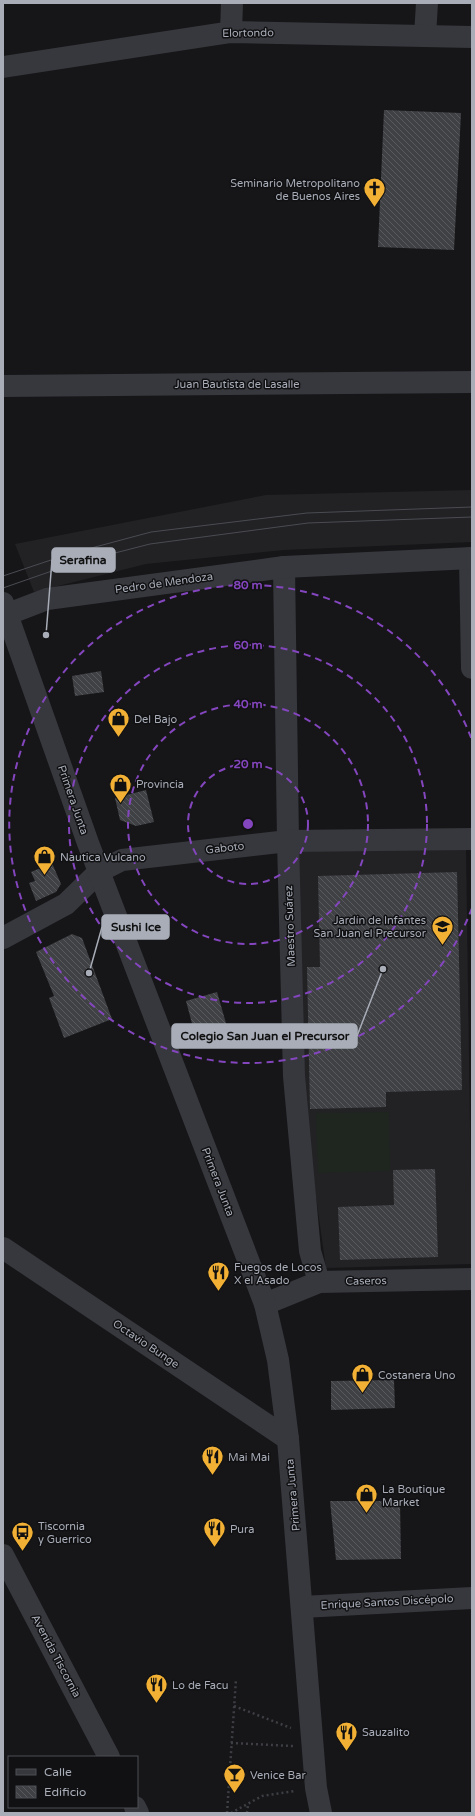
<svg xmlns="http://www.w3.org/2000/svg" width="475" height="1816" font-family="'Varela Round',sans-serif">
	<style>
		.built { fill: #222225 }
		.pitch { fill: #1e261f }
		.building { fill: url(#building-back-hatch) }
		.lines { fill: none; stroke-linecap: round; stroke-linejoin: round }
		.path { stroke: #3d3f44; stroke-width: 2.5; stroke-dasharray: 2 3; stroke-linecap: butt }
		.minor { stroke: #37383d; stroke-width: 22 }
		.tertiary { stroke: #37383d; stroke-width: 22 }
		.tram { stroke: #4a4c52; stroke-width: 1 }
		.ring { fill: none; stroke: #8446be; stroke-width: 2; stroke-dasharray: 7 5 }
		.labels { text-anchor: middle; dominant-baseline: central; stroke-width: 3; stroke-linejoin: round; paint-order: stroke }
		.street-label { font-size: 11px; fill: #a8adb8; stroke: #111113 }
		.poi-label { font-size: 11px; fill: #a8adb8; stroke: #111113; text-anchor: start }
		.centre { fill: #8446be; stroke: #111113; stroke-width: 2 }
		.ring-label { font-size: 12px; text-anchor: middle; font-weight: bold; fill: #8446be; stroke: #111113; stroke-width: 3; stroke-linejoin: round; paint-order: stroke }
		.leader { fill: none; stroke: #a8adb8; stroke-width: 1.5 }
		.callout-dot { fill: #a8adb8; stroke: #111113; stroke-width: 1.5 }
		.callout { fill: #a8adb8; stroke: #a8adb8; stroke-width: 1.5 }
		.callout-label { font-size: 12px; text-anchor: middle; font-weight: bold; fill: #111 }
	</style>
	<defs>
		<pattern id="building-back-hatch" width="6" height="6" patternUnits="userSpaceOnUse"><rect width="6" height="6" fill="#404145"/><path d="M-1 5l2 2M0 0l6 6M5-1l2 2" fill="none" stroke="#595a5e"/></pattern>
	</defs>
	<rect width="100%" height="100%" fill="#161618"/>
	<!-- built -->
	<g class="built">
		<path d="M472 490V542L284 550 146 564 34 592 15 544 266 495Z"/>
		<path d="M293 849H466L472 1264 326 1268 301 1090Z"/>
	</g>
	<!-- pitch -->
	<path class="pitch" d="M389 1112 390 1171 318 1173 316 1113Z"/>
	<!-- building -->
	<g class="building">
		<path d="M384 110 461 113 454 250 378 247Z"/>
		<path d="M101 671 104 692 75 696 72 676Z"/>
		<path d="M146 790 154 822 136 826 120 820 115 798Z"/>
		<path d="M52 863 61 884 56 892 36 901 29 883 35 881 31 872Z"/>
		<path d="M457 872 462 1090 386 1092V1107L310 1109 307 967H320L318 876Z"/>
		<path d="M72 934 82 938 112 1019 64 1038 49 998 54 996 36 952Z"/>
		<path d="M217 992 230 1037 198 1046 186 1001Z"/>
		<path d="M435 1169 438 1257 340 1260 338 1207 394 1205 393 1170Z"/>
		<path d="M394 1380 395 1408 331 1410V1381Z"/>
		<path d="M330 1501H400L401 1559 336 1560Z"/>
	</g>
	<g class="lines">
		<!-- path -->
		<g class="path">
			<path d="M234 1706 291 1728"/>
			<path d="M231 1743 293 1746"/>
			<path d="M227 1813 236 1679"/>
			<path d="M231 1813 262 1796 295 1791"/>
			<path d="M247 1813 248 1805"/>
		</g>
		<!-- minor -->
		<g class="minor">
			<path d="M231 32 232 3"/>
			<path d="M425 36 427 3"/>
			<path d="M3 67 231 32 472 37"/>
			<path d="M3 386 472 382"/>
			<path d="M470 558 472 668"/>
			<path d="M284 567 288 841 294 1076 310 1251 319 1282"/>
			<path d="M3 616 47 599 284 567 472 558"/>
			<path d="M3 938 66 904 100 871 122 860 288 841 472 839"/>
			<path d="M3 1248 288 1439"/>
			<path d="M265 1304 319 1282 472 1279"/>
			<path d="M3 1555 109 1757"/>
			<path d="M302 1607 472 1598"/>
			<path d="M135 1807 138 1813"/>
		</g>
		<!-- tertiary -->
		<path class="tertiary" d="M3 603 88 843 265 1304 278 1360 288 1439 316 1788 321 1813"/>
		<!-- tram -->
		<g class="tram">
			<path d="M3 576 69 554 151 532 307 513 472 507"/>
			<path d="M3 588 72 564 150 544 308 523 472 517"/>
		</g>
	</g>
	<!-- distance rings -->
	<g class="ring">
		<circle cx="248" cy="824" r="60"/>
		<circle cx="248" cy="824" r="120"/>
		<circle cx="248" cy="824" r="179"/>
		<path d="M472 908A239 239 0 1 1 472 740"/>
	</g>
	<!-- icons -->
	<defs>
		<symbol id="church-pin" viewBox="-11 -11 22 30"><path d="M0 17L-7.5 6A9.5 9.5 0 1 1 7.5 6Z" fill="#f2b134" stroke="#111113"/><path d="M-1.2-6h2.4v3.5h3.3v2.4h-3.3V6h-2.4V-.1h-3.3v-2.4h3.3Z" fill="#111"/></symbol>
		<symbol id="shop-pin" viewBox="-11 -11 22 30"><path d="M0 17L-7.5 6A9.5 9.5 0 1 1 7.5 6Z" fill="#f2b134" stroke="#111113"/><path d="M-5-2.5h2.3a2.7 3.5 0 0 1 5.4 0H5L5.5 6h-11ZM-1.5-2.5h3a1.5 2.3 0 0 0-3 0Z" fill="#111"/></symbol>
		<symbol id="school-pin" viewBox="-11 -11 22 30"><path d="M0 17L-7.5 6A9.5 9.5 0 1 1 7.5 6Z" fill="#f2b134" stroke="#111113"/><path d="M0-5L7-2L0 1L-7-2ZM-4 1L0 2.5L4 1V4Q0 6-4 4Z" fill="#111"/></symbol>
		<symbol id="restaurant-pin" viewBox="-11 -11 22 30"><path d="M0 17L-7.5 6A9.5 9.5 0 1 1 7.5 6Z" fill="#f2b134" stroke="#111113"/><path d="M-5-6h1v4h1v-4h1v4h1v-4h1v5L-1.5 .5V6h-2V.5L-5-1ZM5-6V6H3V1.5H1.5Q1.5-4 5-6Z" fill="#111"/></symbol>
		<symbol id="bus-pin" viewBox="-11 -11 22 30"><path d="M0 17L-7.5 6A9.5 9.5 0 1 1 7.5 6Z" fill="#f2b134" stroke="#111113"/><path d="M-5-6H5V4H4V6H2V4H-2V6H-4V4H-5ZM-3.5-4V0h7V-4ZM-3.5 1.2v1.5H-2V1.2ZM2 1.2v1.5H3.5V1.2Z" fill="#111"/></symbol>
		<symbol id="bar-pin" viewBox="-11 -11 22 30"><path d="M0 17L-7.5 6A9.5 9.5 0 1 1 7.5 6Z" fill="#f2b134" stroke="#111113"/><path d="M-6-5H6L.8 .8V4.5H3.5V6h-7V4.5H-.8V.8Z" fill="#111"/></symbol>
	</defs>
	<g fill-rule="evenodd">
		<use href="#church-pin" x="362" y="176" width="25" height="34"/>
		<use href="#shop-pin" x="106" y="706" width="25" height="34"/>
		<use href="#shop-pin" x="108" y="772" width="25" height="34"/>
		<use href="#shop-pin" x="32" y="844" width="25" height="34"/>
		<use href="#school-pin" x="430" y="914" width="25" height="34"/>
		<use href="#restaurant-pin" x="206" y="1260" width="25" height="34"/>
		<use href="#shop-pin" x="350" y="1362" width="25" height="34"/>
		<use href="#restaurant-pin" x="200" y="1444" width="25" height="34"/>
		<use href="#shop-pin" x="354" y="1482" width="25" height="34"/>
		<use href="#restaurant-pin" x="202" y="1516" width="25" height="34"/>
		<use href="#bus-pin" x="10" y="1520" width="25" height="34"/>
		<use href="#restaurant-pin" x="144" y="1672" width="25" height="34"/>
		<use href="#restaurant-pin" x="334" y="1720" width="25" height="34"/>
		<use href="#bar-pin" x="222" y="1762" width="25" height="34"/>
	</g>
	<g class="labels">
		<!-- street labels -->
		<g class="street-label">
			<text transform="translate(248 33) rotate(-1)">Elortondo</text>
			<text x="237" y="384">Juan Bautista de Lasalle</text>
			<text transform="translate(164 583) rotate(-8)">Pedro de Mendoza</text>
			<text transform="translate(73 800) rotate(71)">Primera Junta</text>
			<text transform="translate(225 848) rotate(-7)">Gaboto</text>
			<text transform="translate(290 926) rotate(-92)">Maestro Suárez</text>
			<text transform="translate(218 1182) rotate(69)">Primera Junta</text>
			<text transform="translate(366 1281) rotate(-1)">Caseros</text>
			<text transform="translate(146 1344) rotate(34)">Octavio Bunge</text>
			<text transform="translate(293 1495) rotate(-95)">Primera Junta</text>
			<text transform="translate(387 1602) rotate(-3)">Enrique Santos Discépolo</text>
			<text transform="translate(56 1656) rotate(62)">Avenida Tiscornia</text>
		</g>
		<!-- poi labels -->
		<g class="poi-label">
			<text x="360" y="183" text-anchor="end">Seminario Metropolitano<tspan x="360" dy="13">de Buenos Aires</tspan></text>
			<text x="134" y="719">Del Bajo</text>
			<text x="136" y="784">Provincia</text>
			<text x="60" y="857">Nautica Vulcano</text>
			<text x="426" y="920" text-anchor="end">Jardín de Infantes<tspan x="426" dy="13">San Juan el Precursor</tspan></text>
			<text x="234" y="1267">Fuegos de Locos<tspan x="234" dy="13">X el Asado</tspan></text>
			<text x="378" y="1375">Costanera Uno</text>
			<text x="228" y="1457">Mai Mai</text>
			<text x="382" y="1489">La Boutique<tspan x="382" dy="13">Market</tspan></text>
			<text x="38" y="1526">Tiscornia<tspan x="38" dy="13">y Guerrico</tspan></text>
			<text x="230" y="1529">Pura</text>
			<text x="172" y="1685">Lo de Facu</text>
			<text x="362" y="1732">Sauzalito</text>
			<text x="250" y="1775">Venice Bar</text>
		</g>
	</g>
	<circle cx="248" cy="824" r="6" class="centre"/>
	<g class="ring-label">
		<text x="248" y="589">80 m</text>
		<text x="248" y="649">60 m</text>
		<text x="248" y="708">40 m</text>
		<text x="248" y="768">20 m</text>
	</g>
	<!-- callouts -->
	<path class="leader" d="M46 635L52 560M89 973L102 927M383 969L357 1036"/>
	<g class="callout-dot">
		<circle cx="46" cy="635" r="4"/>
		<circle cx="89" cy="973" r="4"/>
		<circle cx="383" cy="969" r="4"/>
	</g>
	<g class="callout">
		<rect x="52" y="548" width="63" height="24" rx="4"/>
		<rect x="102" y="915" width="67" height="24" rx="4"/>
		<rect x="172" y="1024" width="185" height="24" rx="4"/>
	</g>
	<g class="callout-label">
		<text x="83" y="564">Serafina</text>
		<text x="136" y="931">Sushi Ice</text>
		<text x="265" y="1040">Colegio San Juan el Precursor</text>
	</g>
	<!-- border -->
	<rect width="475" height="1816" fill="none" stroke="#a8adb8" stroke-width="8"/>
	<!-- legend -->
	<rect x="8" y="1756" width="130" height="52" fill="#111113" stroke="#4d4f55"/>
	<rect x="16" y="1769" width="20" height="6" fill="#37383d" stroke="#4d4f55"/>
	<text x="44" y="1776" font-size="12" fill="#a8adb8">Calle</text>
	<rect x="16" y="1786" width="20" height="12" fill="url(#building-back-hatch)" stroke="#4d4f55"/>
	<text x="44" y="1796" font-size="12" fill="#a8adb8">Edificio</text>
</svg>
